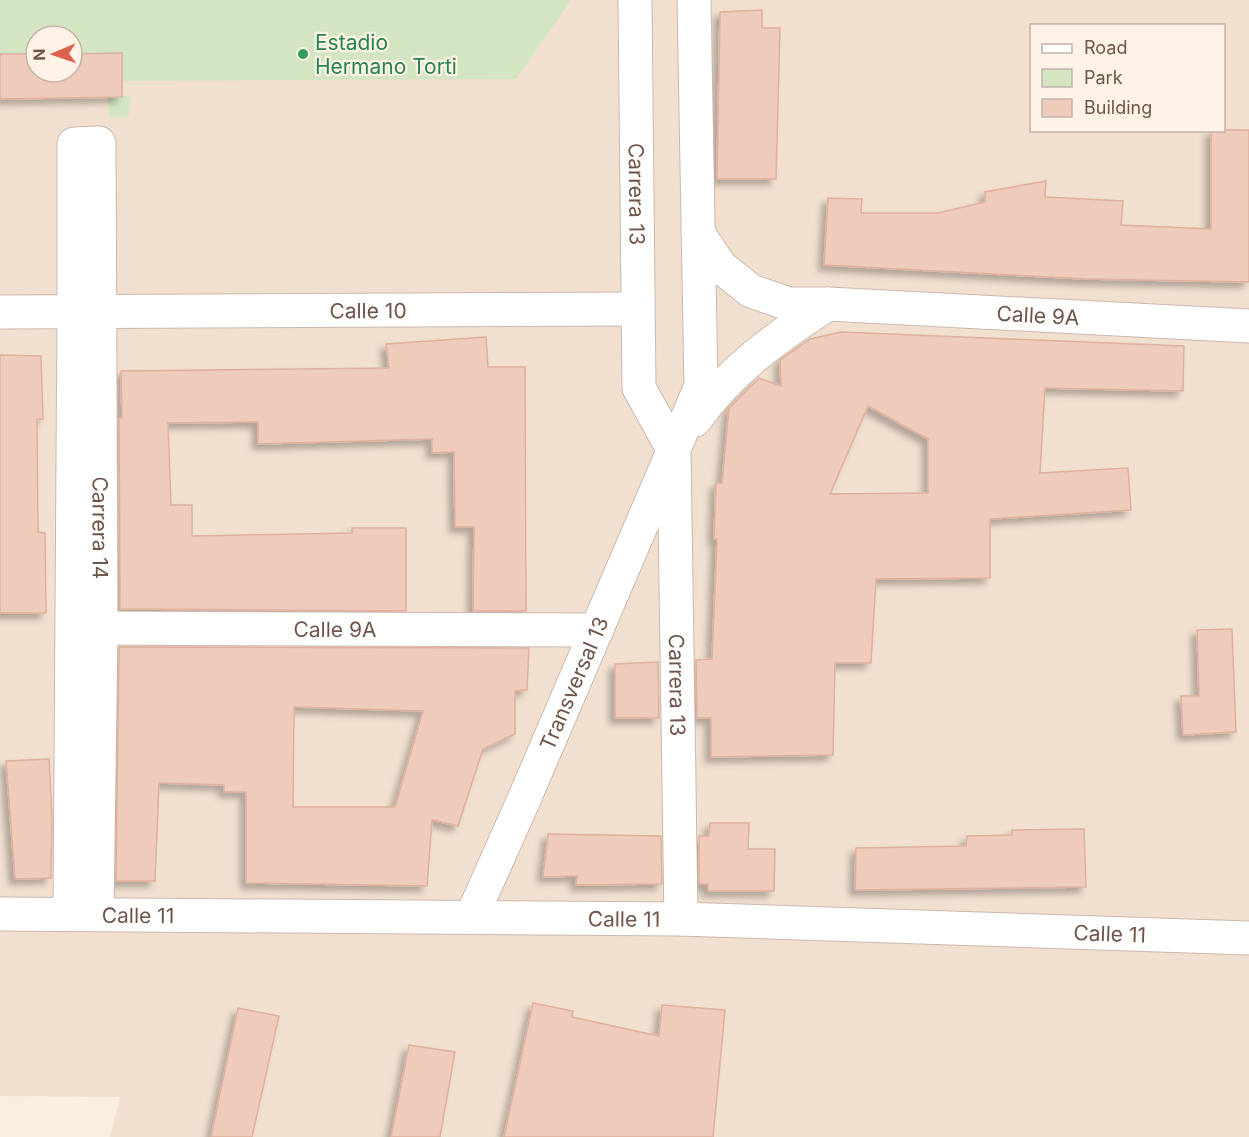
<svg xmlns="http://www.w3.org/2000/svg" width="1249" height="1137" font-family="Inter,sans-serif">
	<style>
		.residential { fill: #f1e0d0; fill-rule: evenodd }
		.green { fill: #d3e6c1; fill-rule: evenodd }
		.building { fill: #eecbba; stroke: #dfb09c; stroke-width: 1.5; fill-rule: evenodd; filter: url(#shadow) }
		.lines { fill: none; stroke-linecap: round; stroke-linejoin: round }
		.minor-casing { stroke: #ccb8ac; stroke-width: 35 }
		.minor { stroke: #fff; stroke-width: 33 }
		.leisure-dot { fill: #2e9e5b; stroke: #fef3e6; stroke-width: 2 }
		.labels { text-anchor: middle; dominant-baseline: central; stroke-width: 4.5; stroke-linejoin: round; paint-order: stroke }
		.leisure-label { font-size: 21px; fill: #27864d; stroke: #fef3e6; text-anchor: start }
		.street-label { font-size: 21px; fill: #6f544a; stroke: #fef3e6 }
	</style>
	<defs>
		<filter id="shadow"><feDropShadow dx="-5.5" dy="5.5" stdDeviation="3" flood-color="#0004"/></filter>
	</defs>
	<rect width="100%" height="100%" fill="#faeee1"/>
	<!-- residential -->
	<path class="residential" d="M0 0H1249V1137H110L120 1097 0 1096ZM1032 26H1224V130H1032ZM36 36H72V72H36Z"/>
	<!-- green -->
	<path class="green" d="M0 0H571L516 79 122 81V96H130L129 117H109L108 97 0 98ZM36 36H72V72H36Z"/>
	<!-- building -->
	<g class="building">
		<path d="M762 10V28H780L776 179H717L720 12Z"/>
		<path d="M122 53V97L0 99V54H36V72H72V54Z"/>
		<path d="M1211 130H1249V282L1085 279 824 265 828 198 862 199 861 213H938L985 202V192L1046 181 1045 197 1123 201 1121 225 1211 229Z"/>
		<path d="M841 332 1184 346 1183 391 1045 388 1040 473 1128 468 1131 510 990 519V578L876 579 871 663H835L833 755 711 757V718H697L696 660 712 659 717 539H714L716 483H722L729 408 759 378 781 386 780 360 810 339ZM868 406 928 439V493L830 494Z"/>
		<path d="M486 337 488 367H525L526 611H473L474 527H455L454 452 432 453V439L258 444V422L168 423 171 505H192V536L352 533V528H406V611L120 609 119 418H122L121 371 389 368 386 344Z"/>
		<path d="M0 355 41 356 43 419H37L38 532 45 533 46 613H0Z"/>
		<path d="M1232 629 1236 732 1183 735 1181 696H1199L1197 630Z"/>
		<path d="M119 647 529 648 527 690 515 691V734L483 749 458 826 432 820 427 886 246 883V792H224V785L159 783 155 881H116ZM294 707 423 711 395 807H293Z"/>
		<path d="M658 662 659 718H615V664Z"/>
		<path d="M49 759 52 818 51 878 15 879 6 761Z"/>
		<path d="M710 823H749L748 849H775L774 891H708V884H699V836H709Z"/>
		<path d="M1084 829 1086 887 855 890 856 848 966 846 967 836 1012 835V830Z"/>
		<path d="M548 834 661 836 662 884 576 885 577 876 543 877Z"/>
		<path d="M533 1003 573 1011 572 1017 659 1036 662 1005 725 1010 713 1137H504Z"/>
		<path d="M238 1008 279 1016 252 1137H211Z"/>
		<path d="M409 1045 455 1052 440 1137H391Z"/>
	</g>
	<g class="lines">
		<defs>
			<g id="minor">
				<path id="s1" d="M635 0 639 388 674 451 681 919"/>
				<path id="s2" d="M698 233 721 267 751 291 789 304H828L1249 326"/>
				<path id="s3" d="M0 312 638 309"/>
				<path d="M695 420C730 370 778 336 828 304"/>
				<path id="s4" d="M80 628 597 630"/>
				<path id="s5" d="M0 914 681 919 1249 938"/>
				<path id="s6" d="M70 914 74 312V144L99 143 101 628 97 914"/>
				<path id="s7" d="M472 916 525 797 701 386 694 0"/>
			</g>
		</defs>
		<!-- minor casing -->
		<use href="#minor" class="minor-casing"/>
		<!-- minor -->
		<use href="#minor" class="minor"/>
	</g>
	<!-- markers -->
	<circle class="leisure-dot" cx="303" cy="54" r="6"/>
	<g class="labels">
		<!-- leisure labels -->
		<g class="leisure-label">
			<text x="315" y="42">Estadio<tspan x="315" dy="24">Hermano Torti</tspan></text>
		</g>
		<!-- street labels -->
		<g class="street-label">
			<text stroke="none"><textPath href="#s1" startOffset="194">Carrera 13</textPath></text>
			<text stroke="none"><textPath href="#s3" startOffset="368">Calle 10</textPath></text>
			<text stroke="none"><textPath href="#s2" startOffset="369">Calle 9A</textPath></text>
			<text stroke="none"><textPath href="#s6" startOffset="1180">Carrera 14</textPath></text>
			<text stroke="none"><textPath href="#s4" startOffset="255">Calle 9A</textPath></text>
			<text stroke="none"><textPath href="#s7" startOffset="254">Transversal 13</textPath></text>
			<text stroke="none"><textPath href="#s1" startOffset="694">Carrera 13</textPath></text>
			<text stroke="none"><textPath href="#s5" startOffset="138">Calle 11</textPath></text>
			<text stroke="none"><textPath href="#s5" startOffset="624">Calle 11</textPath></text>
			<text stroke="none"><textPath href="#s5" startOffset="1110">Calle 11</textPath></text>
		</g>
	</g>
	<!-- legend -->
	<rect x="1030" y="24" width="195" height="108" fill="#fef3e6" stroke="#c5b3a8" stroke-width="1.5"/>
	<rect x="1042" y="44" width="30" height="9" fill="#ffffff" stroke="#c5b3a8" stroke-width="1.5"/>
	<text x="1084" y="54" font-size="18" fill="#6f544a">Road</text>
	<rect x="1042" y="69" width="30" height="18" fill="#d3e6c1" stroke="#c5b3a8" stroke-width="1.5"/>
	<text x="1084" y="84" font-size="18" fill="#6f544a">Park</text>
	<rect x="1042" y="99" width="30" height="18" fill="#eecbba" stroke="#c5b3a8" stroke-width="1.5"/>
	<text x="1084" y="114" font-size="18" fill="#6f544a">Building</text>
	<!-- north arrow -->
	<g transform="translate(54 54) rotate(268)"><circle r="28" fill="#fef3e6" stroke="#c5b3a8" stroke-width="1.5"/>
	<path d="M0-4.5L10 22L0 15L-10 22Z" fill="#dd624d"/>
	<text y="-9" font-size="16" font-weight="bold" text-anchor="middle" fill="#6f544a">N</text>
	</g>
</svg>
